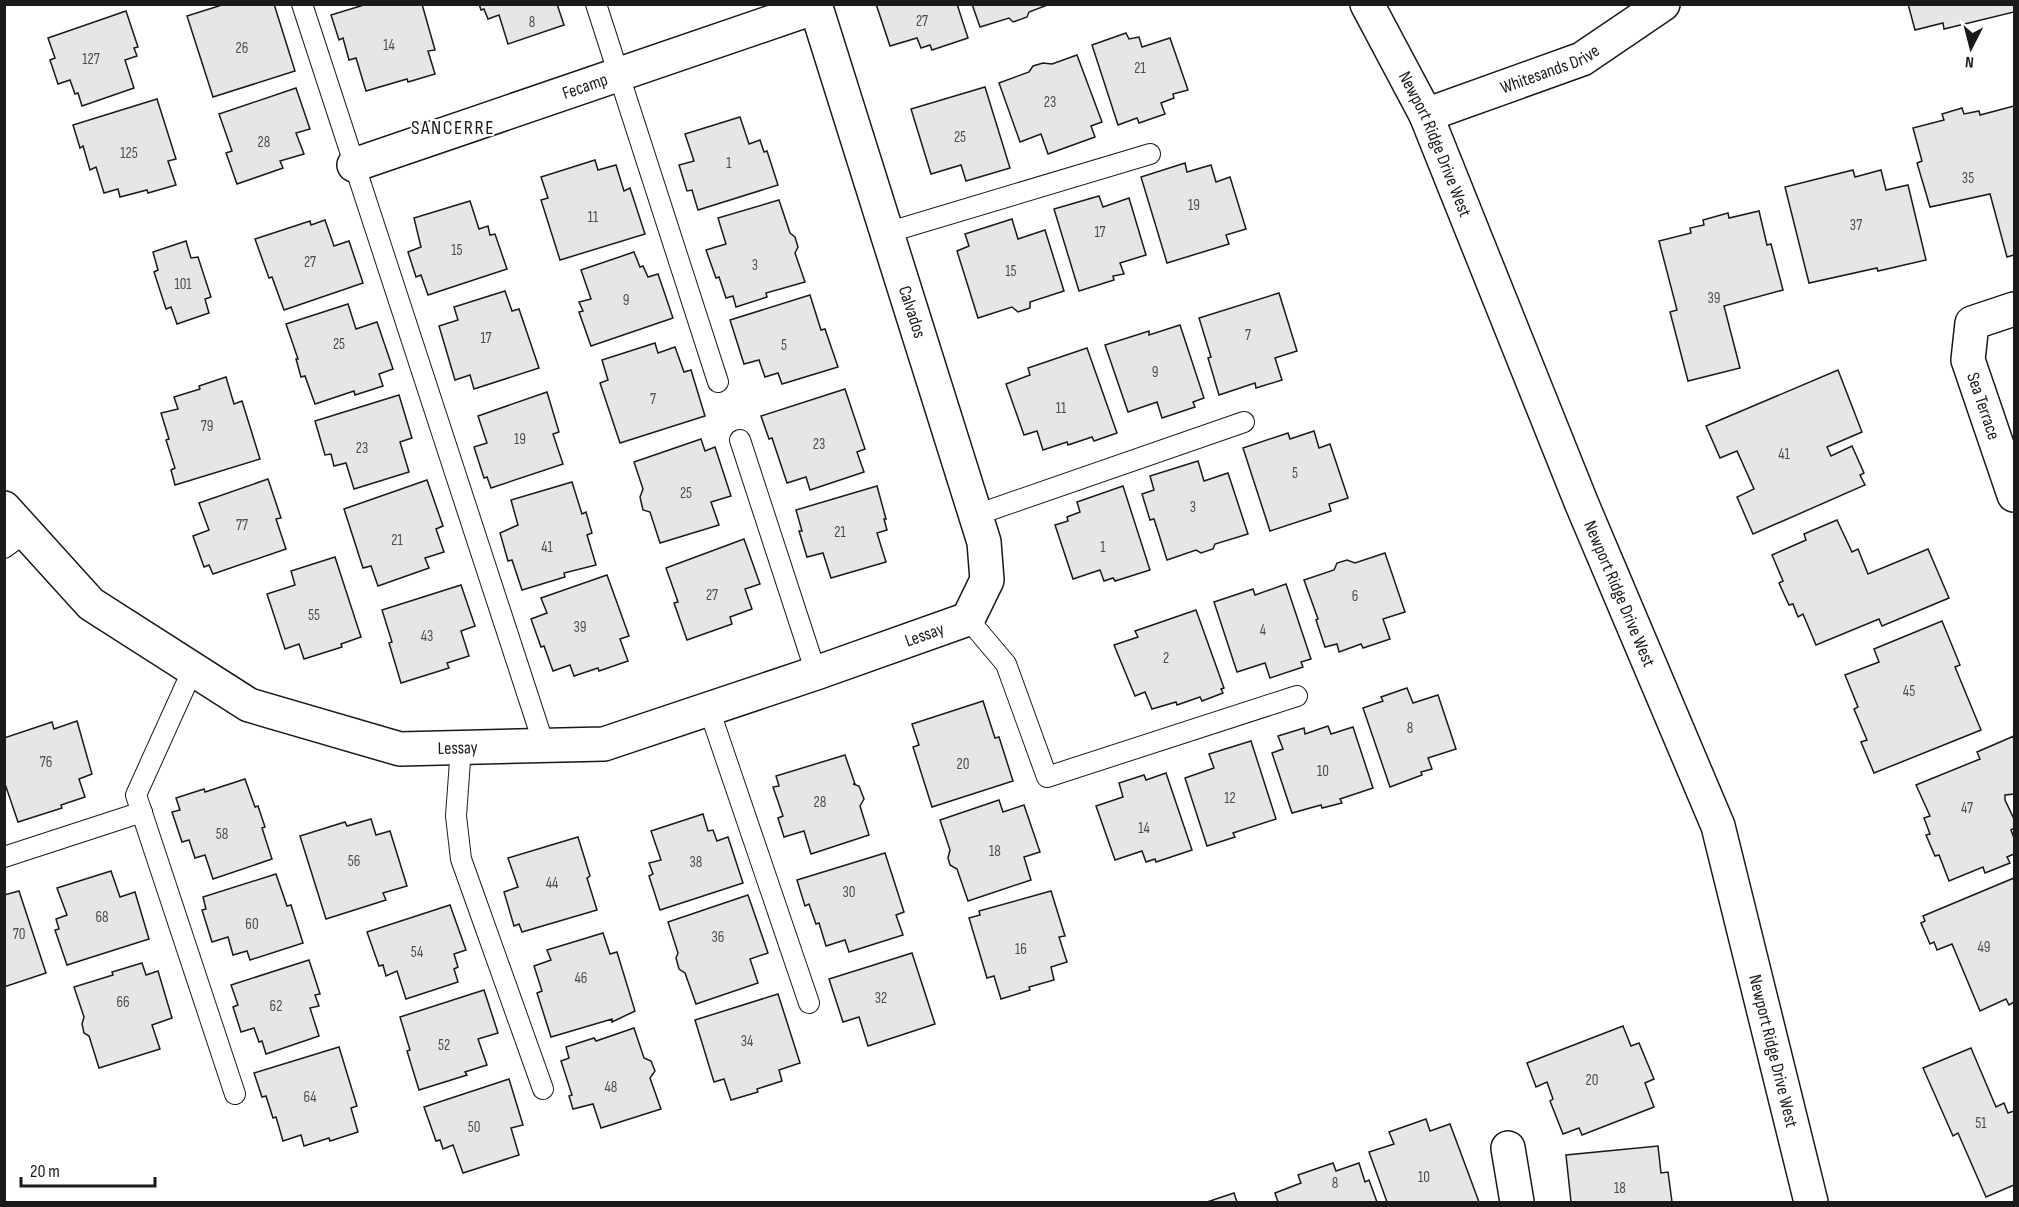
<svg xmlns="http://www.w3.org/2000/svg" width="2019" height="1207" font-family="'Sofia Sans Condensed',sans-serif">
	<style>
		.building { fill: #e6e6e6; stroke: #1a1a1a; stroke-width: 1.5 }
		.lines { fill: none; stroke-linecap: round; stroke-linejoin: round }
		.lane-casing { stroke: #1a1a1a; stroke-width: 22 }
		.street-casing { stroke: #1a1a1a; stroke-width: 36 }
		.secondary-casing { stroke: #1a1a1a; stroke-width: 36 }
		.lane { stroke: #fff; stroke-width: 20 }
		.street { stroke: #fff; stroke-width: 33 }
		.secondary { stroke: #fff; stroke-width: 33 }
		.labels { text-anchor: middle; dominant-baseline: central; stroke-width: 4.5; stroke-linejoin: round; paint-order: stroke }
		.number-label { font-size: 15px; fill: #4d4d4d }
		.street-label { font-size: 18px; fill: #1a1a1a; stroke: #fff }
		.neighbourhood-label { font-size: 20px; letter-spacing: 1.5px; fill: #1a1a1a; stroke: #fff }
	</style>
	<rect width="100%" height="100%" fill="#fff"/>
	<!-- building -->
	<g class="building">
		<path d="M225 4H274L295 71 213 97 187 16Z"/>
		<path d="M367 4H422L435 50 428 51 435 74 408 82 407 79 366 91 356 58 349 60 343 38 339 40 331 15Z"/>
		<path d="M479 4H557L564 25 508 44 499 15 488 19 484 9 481 10Z"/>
		<path d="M876 4H957L968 38 932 50 930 45 921 48 917 38 890 46Z"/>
		<path d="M972 4H1050L1029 12 1027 17 1013 22 1009 18 980 27Z"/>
		<path d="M1908 4H2014V12L1944 29 1943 23 1915 30Z"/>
		<path d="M126 11 138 47 134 48 137 56 125 60 134 88 82 106 78 93 75 94 70 80 58 84 50 60 55 58 48 38Z"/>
		<path d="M1126 33 1129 39 1139 37 1142 47 1170 38 1188 90 1173 94 1174 98 1161 103 1165 114 1139 123 1137 118 1118 125 1092 45Z"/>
		<path d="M1077 55 1102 122 1091 126 1095 137 1048 154 1041 134 1020 142 999 83 1029 72 1033 66 1043 63 1052 64Z"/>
		<path d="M985 87 1010 168 966 181 961 165 931 174 911 109Z"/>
		<path d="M296 88 310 129 296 133 304 154 280 161 283 168 237 184 226 153 232 151 219 114Z"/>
		<path d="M157 99 176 159 168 161 176 185 148 193 147 190 120 197 118 189 104 193 96 167 90 170 83 146 80 148 73 125Z"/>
		<path d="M2014 106V255L2007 257 1990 194 1930 207 1917 163 1922 161 1913 128 1944 120 1942 114 1962 108 1964 114 1979 111 1980 115Z"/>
		<path d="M740 117 749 144 760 140 764 152 767 151 778 185 698 210 692 190 687 191 679 165 694 161 685 134Z"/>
		<path d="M595 160 598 170 616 165 624 191 630 188 645 234 560 260 541 200 548 198 541 177Z"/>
		<path d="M1185 163 1187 172 1211 165 1216 182 1230 177 1246 229 1226 235 1229 244 1167 263 1141 177Z"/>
		<path d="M1853 170 1855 177 1881 170 1886 190 1908 185 1926 260 1878 271 1877 268 1809 283 1785 187Z"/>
		<path d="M1099 196 1103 207 1129 198 1146 255 1120 263 1124 274 1113 276 1114 280 1079 291 1054 209Z"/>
		<path d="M779 200 790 233 795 237 798 247 795 253 805 282 766 293 767 297 736 307 733 296 726 298 719 277 716 278 706 250 726 244 718 218Z"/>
		<path d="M470 201 479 229 488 226 490 235 495 234 507 269 428 295 421 275 416 277 408 252 421 247 414 218Z"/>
		<path d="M1759 211 1767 245 1771 244 1783 290 1724 306 1740 368 1688 381 1670 312 1677 310 1659 241 1691 233 1690 228 1704 225 1703 220 1728 213 1729 218Z"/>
		<path d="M1012 219 1018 239 1045 230 1064 291 1030 302V308L1018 312 1012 307 978 318 957 251 969 246 965 234Z"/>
		<path d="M325 220 334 246 349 241 363 283 284 310 272 277 269 278 255 239 310 221 311 225Z"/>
		<path d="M186 241 191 258 198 257 211 297 205 299 209 313 177 324 171 307 166 309 154 272 158 270 153 252Z"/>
		<path d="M634 252 640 267 643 266 648 277 658 274 673 318 591 346 579 312 583 311 579 302 591 299 581 270Z"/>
		<path d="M505 291 512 311 519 309 539 368 474 389 470 375 455 380 439 326 458 320 454 307Z"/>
		<path d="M1279 293 1297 351 1275 358 1282 380 1256 388 1255 383 1219 395 1208 358 1211 357 1199 318Z"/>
		<path d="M810 295 821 330 825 329 838 367 782 384 778 373 765 377 759 360 744 364 730 320Z"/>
		<path d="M348 304 356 329 377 322 393 369 379 374 383 386 355 395 354 391 315 404 305 376 301 377 296 359H298L286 324Z"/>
		<path d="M1180 325 1204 398 1193 402 1195 407 1162 418 1157 402 1128 412 1105 345 1149 331V335Z"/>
		<path d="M655 343 658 353 675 347 684 372 691 370 705 416 620 443 600 383 608 380 602 360Z"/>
		<path d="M1087 348 1117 433 1094 441 1092 437 1068 445 1067 442 1043 450 1037 431 1024 435 1006 384 1030 375 1028 368Z"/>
		<path d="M1838 370 1862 432 1827 447 1831 456 1852 446 1864 473 1860 475 1865 485 1753 534 1737 497 1754 489 1737 451 1720 458 1706 426Z"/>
		<path d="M226 377 234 404 242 401 260 459 175 485 171 470 175 468 166 440 169 439 161 413 178 409 174 397 200 389 199 386Z"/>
		<path d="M845 389 865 449 857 452 864 472 810 490 806 477 787 483 772 438 769 439 761 416Z"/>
		<path d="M547 392 559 432 553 434 563 464 491 488 487 477 484 478 474 447 487 443 478 416Z"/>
		<path d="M399 395 412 438 400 442 409 472 354 489 346 463 334 466 331 454 325 455 315 421Z"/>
		<path d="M1314 431 1319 448 1330 444 1348 498 1329 504 1331 511 1270 531 1243 448 1288 433 1290 439Z"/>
		<path d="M701 439 705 451 715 447 731 496 711 502 719 525 660 543 650 512 643 510 640 497 643 489 634 462Z"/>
		<path d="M1198 461 1204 481 1228 473 1248 534 1215 544 1213 549 1201 553 1196 550 1167 560 1154 519 1150 520 1142 494 1154 490 1150 476Z"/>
		<path d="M268 479 281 518 276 519 286 549 213 574 209 565 204 567 193 536 209 530 199 503Z"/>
		<path d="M427 480 443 526 436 529 444 552 425 558 429 568 378 586 371 566 363 568 344 509Z"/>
		<path d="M572 482 582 514 586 512 592 533 587 535 596 565 564 573 565 577 522 590 512 560 508 561 500 533 518 525 511 500Z"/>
		<path d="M877 486 886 519H884L887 530 877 533 886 562 831 578 823 553 807 557 799 531H802L796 510Z"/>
		<path d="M1123 486 1150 570 1115 581 1113 578 1104 581 1100 570 1073 579 1055 525 1068 521 1067 517 1080 512 1077 502Z"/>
		<path d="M1837 520 1852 552 1858 549 1868 574 1928 549 1949 598 1882 626 1879 619 1816 645 1803 614 1798 617 1793 604 1789 605 1779 583 1783 581 1772 555 1806 540 1804 534Z"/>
		<path d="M744 539 760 584 745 589 752 609 730 617 732 624 687 640 674 603 678 602 666 568Z"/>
		<path d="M1385 553 1405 612 1383 619 1390 639 1363 648 1361 644 1339 652 1337 644 1325 647 1316 620 1318 619 1304 580 1334 570 1337 563 1347 560 1355 563Z"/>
		<path d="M335 557 361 637 341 644 342 647 304 659 299 644 285 649 267 594 295 585 291 571Z"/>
		<path d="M607 575 629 636 620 639 628 661 599 671 598 668 574 676 570 665 553 671 544 646 541 647 531 619 547 613 541 598Z"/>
		<path d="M1286 584 1311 659 1301 662 1303 667 1270 678 1265 663 1237 672 1214 602 1253 589 1255 595Z"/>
		<path d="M461 585 475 626 461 631 469 656 447 663 449 668 401 683 389 643 392 642 382 610Z"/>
		<path d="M1196 610 1224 688 1221 689 1223 693 1202 701 1200 697 1177 705 1176 702 1152 709 1145 692 1135 696 1114 645 1138 637 1135 631Z"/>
		<path d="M1942 621 1960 665 1955 667 1981 730 1874 773 1861 742 1867 740 1854 709 1858 707 1845 675 1879 662 1874 649Z"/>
		<path d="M1407 688 1413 703 1438 695 1456 749 1428 758 1432 769 1421 772 1422 775 1390 787 1363 708 1383 701 1381 697Z"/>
		<path d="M983 701 995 738 999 737 1013 781 932 807 913 747 919 745 912 724Z"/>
		<path d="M77 721 92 774 79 779 85 797 61 805 62 808 18 822 4 781V738L52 722 54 729Z"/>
		<path d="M1328 726 1331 734 1353 727 1373 788 1340 799 1342 803 1322 808 1321 805 1292 813 1272 753 1283 749 1278 736 1304 728 1305 734Z"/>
		<path d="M2014 736V794L2005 795V800L2014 819V828L2011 830 2014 838V854L2007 857 2010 863 1985 873 1983 867 1949 881 1939 855 1935 856 1926 835 1930 834 1924 818 1930 816 1916 785 1980 759 1977 752Z"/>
		<path d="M1251 741 1276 819 1233 833 1235 837 1207 846 1185 778 1214 768 1209 754Z"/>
		<path d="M845 755 855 784H853L859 786 864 799 860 806 869 835 811 854 804 831 784 837 778 818 783 816 773 787 779 786 776 776Z"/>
		<path d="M1166 773 1192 850 1156 862 1155 859 1146 862 1142 851 1115 860 1096 806 1123 797 1119 783 1144 775 1146 780Z"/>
		<path d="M245 779 255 807 258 806 265 827 262 828 272 859 213 879 205 855 195 858 189 840 182 842 172 812 180 810 176 798 204 789 205 792Z"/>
		<path d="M999 800 1003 812 1024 805 1040 852 1024 857 1031 880 968 901 957 869 950 865 948 858 950 850 940 820Z"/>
		<path d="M703 814 708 831 713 830 717 841 728 837 743 883 660 910 649 876 653 874 649 863 661 860 651 831Z"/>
		<path d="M371 819 376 835 390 831 407 886 383 893 386 900 326 919 300 836 345 822 347 826Z"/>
		<path d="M578 837 590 876 587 878 597 910 522 932 519 924 514 926 504 892 518 887 508 858Z"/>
		<path d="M885 853 904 912 896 915 903 935 849 952 845 940 826 946 819 923 816 924 809 904 805 906 797 880Z"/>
		<path d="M111 871 120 897 135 892 149 939 67 965 55 930 59 929 56 919 67 915 57 888Z"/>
		<path d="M276 874 287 906 291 905 303 943 250 960 247 951 233 955 228 937 212 942 202 910 206 909 203 897Z"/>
		<path d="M2014 878V1002L2009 1005 2006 999 1980 1011 1952 944 1937 950 1934 942 1930 944 1921 923 1925 921 1923 916Z"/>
		<path d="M19 891 46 973 4 987V895Z"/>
		<path d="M1051 891 1065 936 1059 937 1067 962 1051 967 1054 980 1029 987 1030 990 1001 999 994 976 987 978 969 918 980 915 979 911Z"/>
		<path d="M748 895 768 953 750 959 758 983 696 1004 685 973 679 969 676 958 678 953 668 922Z"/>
		<path d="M450 905 466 950 454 954 458 967 454 969 458 982 406 999 397 971 386 976 383 965 379 966 367 932Z"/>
		<path d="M603 933 610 954 617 952 635 1011 612 1022V1019L551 1037 537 993 542 991 534 966 551 960 547 950Z"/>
		<path d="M912 953 935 1024 868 1046 859 1017 843 1022 829 979Z"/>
		<path d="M309 960 320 994 315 995 319 1006 310 1008 319 1036 266 1054 262 1041 259 1042 254 1028 241 1032 233 1007 238 1005 231 985Z"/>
		<path d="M142 963 146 975 158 971 172 1018 152 1025 160 1049 99 1068 89 1036 84 1033 82 1024 84 1017 74 987 113 975 112 972Z"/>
		<path d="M484 990 498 1033 478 1039 487 1065 465 1072 467 1075 419 1090 407 1051 410 1050 400 1017Z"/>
		<path d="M778 994 800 1063 779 1070 782 1081 757 1089 758 1092 731 1100 724 1079 714 1082 695 1020Z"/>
		<path d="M1623 1026 1631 1046 1639 1043 1654 1079 1645 1083 1654 1107 1582 1135 1579 1128 1563 1134 1550 1101 1553 1099 1547 1082 1536 1087 1527 1063Z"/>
		<path d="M634 1028 644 1058 651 1061 655 1071 650 1078 661 1109 601 1128 593 1104 573 1109 569 1096 572 1095 561 1061 569 1058 566 1047 594 1038 596 1041Z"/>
		<path d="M339 1047 357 1106 351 1108 358 1132 330 1141 329 1138 304 1146 301 1135 283 1141 276 1117 273 1118 266 1096 262 1097 254 1073Z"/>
		<path d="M1971 1048 1996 1107 2004 1103 2008 1113 2014 1111V1185L1986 1197 1958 1133 1953 1136 1923 1068Z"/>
		<path d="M509 1079 523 1125 511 1128 519 1155 463 1173 453 1145 443 1149 440 1140 436 1141 424 1107Z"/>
		<path d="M1426 1119 1430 1131 1450 1124 1479 1202H1387L1369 1152 1394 1144 1389 1132Z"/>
		<path d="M1658 1146 1661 1173 1668 1172 1672 1202H1571L1566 1155Z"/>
		<path d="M1333 1163 1336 1171 1359 1163 1365 1182 1369 1180 1377 1202H1278L1275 1193 1301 1183 1298 1175Z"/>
		<path d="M1234 1193 1237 1202H1207Z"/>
	</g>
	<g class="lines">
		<defs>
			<g id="lane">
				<path d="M302 4 544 745"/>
				<path d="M596 4 718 382"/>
				<path d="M886 233 1150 154"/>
				<path d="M740 440 816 673"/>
				<path d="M976 515 1244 422"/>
				<path d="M4 548 26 532"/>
				<path d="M968 619 1006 664 1047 777 1297 696"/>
				<path d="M193 669 136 795 235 1094"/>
				<path d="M709 709 809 1003"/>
				<path d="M461 747 456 816 461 859 543 1089"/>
				<path d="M4 857 142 812"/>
			</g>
			<g id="street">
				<path id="s1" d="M1426 115 1582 59 1663 4"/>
				<path id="s2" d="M354 165 816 7"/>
				<path id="s3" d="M2014 309 1972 323 1968 360 2014 495"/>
				<path id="s4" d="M4 508 91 604 249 705 400 749 604 744 816 673 968 619 987 580 984 542 815 4"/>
				<path d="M1508 1148 1517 1202"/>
			</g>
			<g id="secondary">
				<path id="s5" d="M1367 4 1426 115 1581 502 1718 826 1811 1202"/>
			</g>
		</defs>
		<!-- lane casing -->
		<use href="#lane" class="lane-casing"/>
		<!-- street casing -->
		<use href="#street" class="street-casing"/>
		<!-- secondary casing -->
		<use href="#secondary" class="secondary-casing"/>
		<!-- lane -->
		<use href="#lane" class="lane"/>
		<!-- street -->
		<use href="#street" class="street"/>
		<!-- secondary -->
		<use href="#secondary" class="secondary"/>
	</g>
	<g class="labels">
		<!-- number labels -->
		<g class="number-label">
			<text x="922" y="21">27</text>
			<text x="532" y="22">8</text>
			<text x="389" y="45">14</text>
			<text x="242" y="48">26</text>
			<text x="91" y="59">127</text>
			<text x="1140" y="68">21</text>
			<text x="1050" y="102">23</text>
			<text x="960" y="137">25</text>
			<text x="264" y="142">28</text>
			<text x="129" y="153">125</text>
			<text x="729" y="163">1</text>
			<text x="1968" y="178">35</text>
			<text x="1194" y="205">19</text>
			<text x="593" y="217">11</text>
			<text x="1856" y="225">37</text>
			<text x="1100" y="232">17</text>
			<text x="457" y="250">15</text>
			<text x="310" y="262">27</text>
			<text x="755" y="265">3</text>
			<text x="1011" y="271">15</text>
			<text x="183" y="284">101</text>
			<text x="1714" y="298">39</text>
			<text x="626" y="300">9</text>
			<text x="1248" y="335">7</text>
			<text x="486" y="338">17</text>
			<text x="339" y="344">25</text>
			<text x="784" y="345">5</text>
			<text x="1155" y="372">9</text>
			<text x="653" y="399">7</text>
			<text x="1061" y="408">11</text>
			<text x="207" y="426">79</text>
			<text x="520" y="439">19</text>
			<text x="819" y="444">23</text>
			<text x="362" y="448">23</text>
			<text x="1784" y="454">41</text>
			<text x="1295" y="473">5</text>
			<text x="686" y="493">25</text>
			<text x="1193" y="507">3</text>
			<text x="242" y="525">77</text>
			<text x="840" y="532">21</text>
			<text x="397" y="540">21</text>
			<text x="547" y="547">41</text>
			<text x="1103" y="547">1</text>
			<text x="712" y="595">27</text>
			<text x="1355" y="596">6</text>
			<text x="314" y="615">55</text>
			<text x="580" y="627">39</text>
			<text x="1263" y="630">4</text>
			<text x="427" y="636">43</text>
			<text x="1166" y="658">2</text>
			<text x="1909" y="691">45</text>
			<text x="1410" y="728">8</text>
			<text x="46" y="762">76</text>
			<text x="963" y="764">20</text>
			<text x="1323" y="771">10</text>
			<text x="1230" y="798">12</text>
			<text x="820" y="802">28</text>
			<text x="1967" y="808">47</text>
			<text x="1144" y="828">14</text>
			<text x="222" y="834">58</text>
			<text x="995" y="851">18</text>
			<text x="354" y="861">56</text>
			<text x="696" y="862">38</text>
			<text x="552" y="883">44</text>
			<text x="849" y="892">30</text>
			<text x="102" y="917">68</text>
			<text x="252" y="924">60</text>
			<text x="19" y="934">70</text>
			<text x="718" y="937">36</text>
			<text x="1984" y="947">49</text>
			<text x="1021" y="949">16</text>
			<text x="417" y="952">54</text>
			<text x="581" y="978">46</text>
			<text x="881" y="998">32</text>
			<text x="123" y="1002">66</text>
			<text x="276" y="1006">62</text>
			<text x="747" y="1041">34</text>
			<text x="444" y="1045">52</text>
			<text x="1592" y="1080">20</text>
			<text x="611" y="1087">48</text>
			<text x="310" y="1097">64</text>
			<text x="1981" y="1123">51</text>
			<text x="474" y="1127">50</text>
			<text x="1424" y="1177">10</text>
			<text x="1335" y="1183">8</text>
			<text x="1620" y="1188">18</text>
		</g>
		<!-- street labels -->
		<g class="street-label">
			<text stroke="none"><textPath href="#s1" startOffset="132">Whitesands Drive</textPath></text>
			<text stroke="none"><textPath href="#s2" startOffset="244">Fecamp</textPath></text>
			<text stroke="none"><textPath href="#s5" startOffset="156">Newport Ridge Drive West</textPath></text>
			<text transform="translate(912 312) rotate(72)">Calvados</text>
			<text stroke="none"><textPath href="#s3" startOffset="130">Sea Terrace</textPath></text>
			<text stroke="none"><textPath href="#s5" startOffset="642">Newport Ridge Drive West</textPath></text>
			<text stroke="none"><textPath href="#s4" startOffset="1017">Lessay</textPath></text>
			<text stroke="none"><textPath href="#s4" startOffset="532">Lessay</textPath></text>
			<text stroke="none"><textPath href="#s5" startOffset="1126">Newport Ridge Drive West</textPath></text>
		</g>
		<!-- neighbourhood labels -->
		<g class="neighbourhood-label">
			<text x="453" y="128">SANCERRE</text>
		</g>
	</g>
	<!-- border -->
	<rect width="2019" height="1207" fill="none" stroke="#1a1a1a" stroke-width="12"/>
	<!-- north arrow -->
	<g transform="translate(1971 48) rotate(186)" stroke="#ffffff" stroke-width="4.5" paint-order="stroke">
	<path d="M0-4.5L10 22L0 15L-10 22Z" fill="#1a1a1a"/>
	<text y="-9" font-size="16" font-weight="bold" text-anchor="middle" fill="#1a1a1a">N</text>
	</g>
	<!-- scale -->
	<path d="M21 1177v9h134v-9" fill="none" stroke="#1a1a1a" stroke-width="3"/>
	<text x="30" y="1177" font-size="18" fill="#1a1a1a" stroke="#ffffff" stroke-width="4.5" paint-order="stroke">20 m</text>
</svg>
